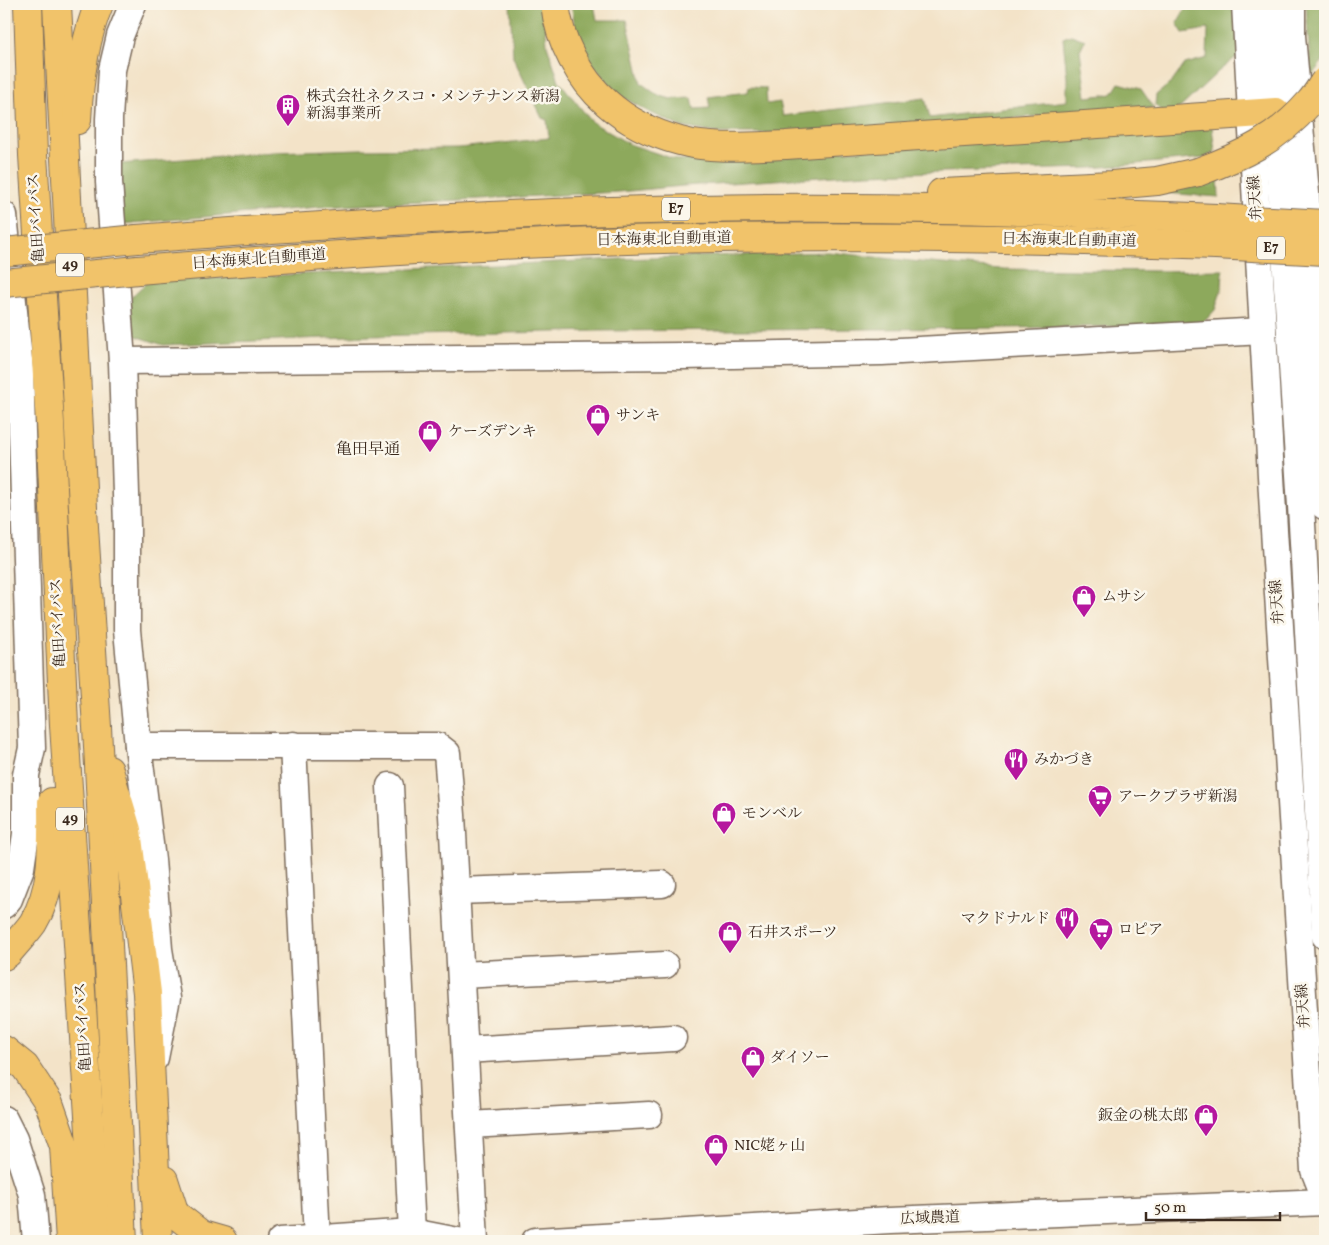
<svg xmlns="http://www.w3.org/2000/svg" width="1329" height="1245" font-family="Vollkorn,'Noto Serif JP',serif">
	<style>
		.forest { fill: #8da95b; stroke: #646a3c }
		.lines { fill: none; stroke-linecap: round; stroke-linejoin: round }
		.minor-casing { stroke: #7b6b5a; stroke-width: 29 }
		.highway-casing { stroke: #7b6b5a; stroke-width: 30 }
		.minor { stroke: #fff; stroke-width: 26 }
		.highway { stroke: #f1c36a; stroke-width: 28 }
		.highway-bridge-casing { stroke: #7b6b5a; stroke-width: 30; stroke-linecap: butt }
		.highway-bridge { stroke: #f1c36a; stroke-width: 28 }
		.labels { text-anchor: middle; dominant-baseline: central; stroke-width: 5; stroke-linejoin: round; paint-order: stroke }
		.shield { fill: #fbf7ec; stroke: #75685c; stroke-width: 1 }
		.shield-label { font-size: 14px; font-weight: bold; fill: #3b2a1e }
		.poi-label { font-size: 15px; fill: #3b2a1e; stroke: #fbf7ec; text-anchor: start }
		.street-label { font-size: 15px; fill: #3b2a1e; stroke: #fbf7ec }
		.neighbourhood-label { font-size: 16px; fill: #3b2a1e; stroke: #fbf7ec }
	</style>
	<rect width="100%" height="100%" fill="#fbf7ec"/>
	<filter id="ink" filterUnits="userSpaceOnUse"><feTurbulence type="fractalNoise" baseFrequency=".02" numOctaves="2"/><feDisplacementMap in="SourceGraphic" scale="10" xChannelSelector="R" yChannelSelector="G"/><feConvolveMatrix kernelMatrix="1 2 1 2 8 2 1 2 1" color-interpolation-filters="sRGB"/></filter>
	<filter id="wash" filterUnits="userSpaceOnUse"><feTurbulence type="fractalNoise" baseFrequency=".0096" numOctaves="4" result="noise"/><feDisplacementMap in="SourceGraphic" scale="20" xChannelSelector="R" yChannelSelector="G"/><feGaussianBlur stdDeviation="1.12" result="paint"/><feColorMatrix in="noise" values="0 0 0 0 0 0 0 0 0 0 0 0 0 0 0 0 0 1.4 0 .05"/><feComposite in="paint" operator="in"/></filter>
	<g filter="url(#wash)">
		<rect width="100%" height="100%" fill="#f3e3c8"/>
		<!-- forest -->
		<g class="forest">
			<path d="M510 4H544L547 45 559 81 592 122 629 144 677 160 721 159 1212 127 1215 152 1204 158 1091 168 867 174 683 186 619 192 319 207 122 224 119 164 274 152 360 149 459 148 549 138 547 120 542 118 513 57Z"/>
			<path d="M571 4H594L597 20H627L641 83 657 95 671 99 692 98 694 109 710 108 708 97 748 92 749 87 766 88 767 104 780 102 783 116 925 98 930 118 1067 101V78L1063 38 1071 35 1085 40 1080 50 1086 97 1112 94 1119 83 1141 89 1154 108 794 133H718L682 127 649 112 619 95 585 56 575 26Z"/>
			<path d="M1188 4H1236L1239 55 1219 71 1181 107 1166 115 1155 105 1156 95 1172 82 1185 64 1207 58 1208 29 1183 33 1177 23Z"/>
			<path d="M1306 4H1325V58L1311 77Z"/>
			<path d="M1218 177 1219 197 1137 191Z"/>
			<path d="M828 252 920 262 1000 269 1160 271 1223 270 1222 288 1215 310 1201 325 1003 328 598 331 370 336 163 345 130 334 127 301 149 280 222 278 622 259Z"/>
		</g>
	</g>
	<g filter="url(#ink)">
		<g class="lines">
			<defs>
				<g id="minor">
					<path d="M133 4 120 36 112 70 109 119V182L122 361 127 527V630L138 746 152 860 159 949 167 998 155 1058"/>
					<path d="M1245 4 1274 530 1314 1170 1325 1198"/>
					<path d="M1269 4 1301 506 1325 936"/>
					<path d="M1292 4V36L1306 193 1324 506"/>
					<path d="M4 215 20 369 32 748 26 775V834L21 868 9 899 4 905"/>
					<path d="M122 361 683 356 882 352 1263 331"/>
					<path d="M293 745 317 1239"/>
					<path d="M138 746H438L447 753 452 815 475 1241"/>
					<path d="M390 786 412 1232"/>
					<path d="M456 891 662 884"/>
					<path d="M461 975 665 965"/>
					<path d="M465 1050 673 1038"/>
					<path d="M4 1119 14 1139 32 1195 36 1241"/>
					<path d="M469 1125 649 1115"/>
					<path d="M280 1241 412 1232 458 1241"/>
					<path d="M535 1241 890 1220 1325 1202"/>
				</g>
				<g id="highway">
					<path d="M28 4 33 155 50 423 64 725 97 1241"/>
					<path d="M57 4 84 527 97 727 123 1241"/>
					<path d="M555 4C559 40 579 79 607 103 627 121 654 134 680 141 711 150 754 146 786 145L1276 112"/>
					<path d="M77 120C79 81 84 40 99 4"/>
					<path d="M941 193 1112 185 1157 181 1198 172"/>
					<path d="M137 239C323 225 509 212 695 209 869 205 1043 211 1216 218"/>
					<path d="M138 270C266 260 394 250 522 244 753 233 985 237 1216 245"/>
					<path d="M109 770 127 830 147 993 158 1241"/>
					<path d="M4 956 8 953C16 943 26 933 33 923 55 887 52 842 52 802"/>
					<path d="M4 1050 25 1067 49 1103 64 1146 70 1241"/>
					<path d="M164 1180 175 1214 202 1235 223 1241"/>
				</g>
			</defs>
			<!-- minor casing -->
			<use href="#minor" class="minor-casing"/>
			<!-- highway casing -->
			<use href="#highway" class="highway-casing"/>
			<!-- minor -->
			<use href="#minor" class="minor"/>
			<!-- highway -->
			<use href="#highway" class="highway"/>
			<defs>
				<g id="highway-bridge">
					<path d="M1198 172C1242 156 1278 139 1309 103 1315 97 1320 88 1325 81"/>
					<path d="M1216 218 1325 224"/>
					<path d="M1216 245 1325 251"/>
					<path d="M4 252 137 239"/>
					<path d="M4 283 138 270"/>
				</g>
			</defs>
			<!-- highway-bridge casing -->
			<use href="#highway-bridge" class="highway-bridge-casing"/>
			<!-- highway-bridge -->
			<use href="#highway-bridge" class="highway-bridge"/>
		</g>
	</g>
	<!-- icons -->
	<defs>
		<symbol id="building-pin" viewBox="-11 -11 22 30"><path d="M0 17L-7.5 6A9.5 9.5 0 1 1 7.5 6Z" fill="#b5179e" stroke="#fbf7ec"/><path d="M-4-6H4V6H1V3H-1V6H-4ZM-2.5-4.3h1.7v1.8h-1.7ZM.8-4.3h1.7v1.8H.8ZM-2.5-1h1.7V.8h-1.7ZM.8-1h1.7V.8H.8Z" fill="#fff"/></symbol>
		<symbol id="shop-pin" viewBox="-11 -11 22 30"><path d="M0 17L-7.5 6A9.5 9.5 0 1 1 7.5 6Z" fill="#b5179e" stroke="#fbf7ec"/><path d="M-5-2.5h2.3a2.7 3.5 0 0 1 5.4 0H5L5.5 6h-11ZM-1.5-2.5h3a1.5 2.3 0 0 0-3 0Z" fill="#fff"/></symbol>
		<symbol id="restaurant-pin" viewBox="-11 -11 22 30"><path d="M0 17L-7.5 6A9.5 9.5 0 1 1 7.5 6Z" fill="#b5179e" stroke="#fbf7ec"/><path d="M-5-6h1v4h1v-4h1v4h1v-4h1v5L-1.5 .5V6h-2V.5L-5-1ZM5-6V6H3V1.5H1.5Q1.5-4 5-6Z" fill="#fff"/></symbol>
		<symbol id="supermarket-pin" viewBox="-11 -11 22 30"><path d="M0 17L-7.5 6A9.5 9.5 0 1 1 7.5 6Z" fill="#b5179e" stroke="#fbf7ec"/><path d="M-6-5.5h2.5l.6 2H6L4.5 2H-2.5L-4.4-4H-6ZM-1.5 3.2a1.3 1.3 0 1 0 .1 0ZM3 3.2a1.3 1.3 0 1 0 .1 0Z" fill="#fff"/></symbol>
	</defs>
	<g fill-rule="evenodd">
		<use href="#building-pin" x="274" y="92" width="28" height="38"/>
		<use href="#shop-pin" x="584" y="402" width="28" height="38"/>
		<use href="#shop-pin" x="416" y="418" width="28" height="38"/>
		<use href="#shop-pin" x="1070" y="583" width="28" height="38"/>
		<use href="#restaurant-pin" x="1002" y="746" width="28" height="38"/>
		<use href="#supermarket-pin" x="1086" y="783" width="28" height="38"/>
		<use href="#shop-pin" x="710" y="800" width="28" height="38"/>
		<use href="#restaurant-pin" x="1053" y="905" width="28" height="38"/>
		<use href="#supermarket-pin" x="1087" y="916" width="28" height="38"/>
		<use href="#shop-pin" x="716" y="919" width="28" height="38"/>
		<use href="#shop-pin" x="739" y="1044" width="28" height="38"/>
		<use href="#shop-pin" x="1192" y="1102" width="28" height="38"/>
		<use href="#shop-pin" x="702" y="1132" width="28" height="38"/>
	</g>
	<g class="labels">
		<!-- shield labels -->
		<g class="shield">
			<rect x="662" y="197.5" width="28" height="23" rx="4"/>
			<rect x="1257" y="236.5" width="28" height="23" rx="4"/>
			<rect x="56" y="253.5" width="28" height="23" rx="4"/>
			<rect x="56" y="807.5" width="28" height="23" rx="4"/>
		</g>
		<g class="shield-label">
			<text x="676" y="209">E7</text>
			<text x="1271" y="248">E7</text>
			<text x="70" y="265">49</text>
			<text x="70" y="819">49</text>
		</g>
		<!-- poi labels -->
		<g class="poi-label">
			<text x="306" y="97">株式会社ネクスコ・メンテナンス新潟<tspan x="306" dy="17">新潟事業所</tspan></text>
			<text x="616" y="416">サンキ</text>
			<text x="448" y="432">ケーズデンキ</text>
			<text x="1102" y="597">ムサシ</text>
			<text x="1034" y="760">みかづき</text>
			<text x="1118" y="797">アークプラザ新潟</text>
			<text x="742" y="814">モンベル</text>
			<text x="1050" y="919" text-anchor="end">マクドナルド</text>
			<text x="1118" y="930">ロピア</text>
			<text x="748" y="933">石井スポーツ</text>
			<text x="770" y="1058">ダイソー</text>
			<text x="1188" y="1116" text-anchor="end">鈑金の桃太郎</text>
			<text x="734" y="1146">NIC姥ヶ山</text>
		</g>
		<!-- street labels -->
		<g class="street-label">
			<text transform="translate(1256 198) rotate(-93)">弁天線</text>
			<text transform="translate(37 218) rotate(-94)">亀田バイパス</text>
			<text transform="translate(664 240) rotate(-1)">日本海東北自動車道</text>
			<text transform="translate(1069 241) rotate(1)">日本海東北自動車道</text>
			<text transform="translate(259 260) rotate(-4)">日本海東北自動車道</text>
			<text transform="translate(1278 602) rotate(-94)">弁天線</text>
			<text transform="translate(59 623) rotate(-93)">亀田バイパス</text>
			<text transform="translate(1304 1006) rotate(-94)">弁天線</text>
			<text transform="translate(84 1027) rotate(-94)">亀田バイパス</text>
			<text transform="translate(930 1219) rotate(-2)">広域農道</text>
		</g>
		<!-- neighbourhood labels -->
		<g class="neighbourhood-label">
			<text x="368" y="450">亀田早通</text>
		</g>
	</g>
	<!-- margin -->
	<rect width="1329" height="1245" fill="none" stroke="#fbf7ec" stroke-width="20"/>
	<!-- scale -->
	<path d="M1146 1212v8h134v-8" fill="none" stroke="#3b2a1e" stroke-width="2.5"/>
	<text x="1154" y="1212" font-size="15" fill="#3b2a1e" stroke="#fbf7ec" stroke-width="4" paint-order="stroke">50 m</text>
</svg>
